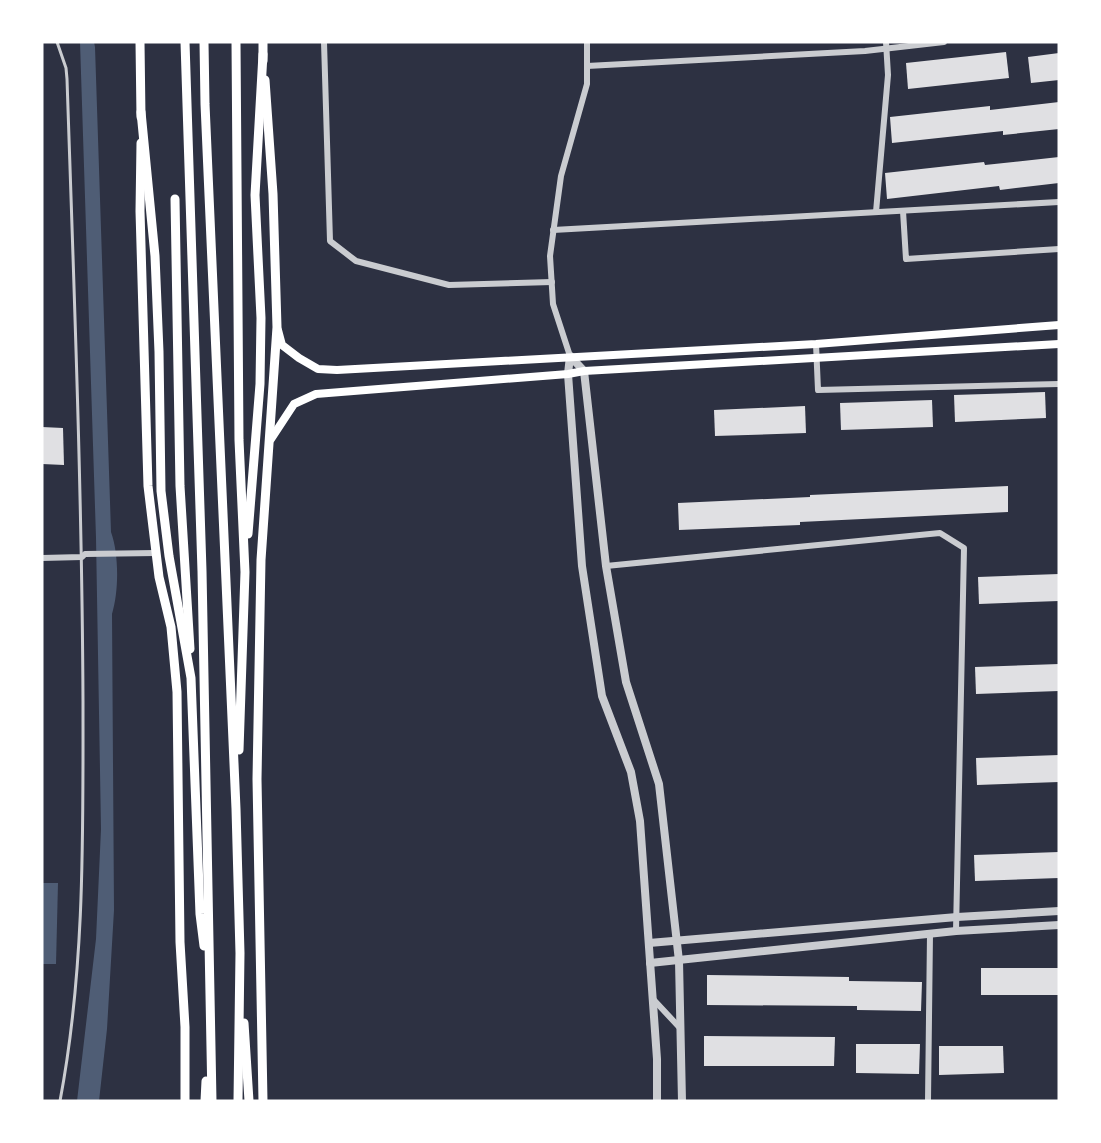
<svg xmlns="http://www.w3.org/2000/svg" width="1101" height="1143" viewBox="0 0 1101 1143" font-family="Helvetica,sans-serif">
<rect width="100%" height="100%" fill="#2d3142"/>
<g fill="#4f5d75">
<path d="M 80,42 L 94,42 L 95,47 L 111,532 C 119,554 119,591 112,614 L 114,910 L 107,1029 L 99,1101 L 77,1101 L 96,939 L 101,829 L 96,538 Z"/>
<polygon points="42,883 58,883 56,964 42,964"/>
</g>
<g fill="#e0e0e3">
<polygon points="1006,52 1009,78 908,89 906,63"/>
<polygon points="1059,53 1059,80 1031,83 1028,57"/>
<polygon points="1059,102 1059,129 1003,135 1003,131 892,143 890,117 990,106 990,110"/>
<polygon points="1059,157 1059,183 1000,190 999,186 887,199 885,173 984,162 985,165"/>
<polygon points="1045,392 1046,418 955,422 954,395"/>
<polygon points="932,400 933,427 841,430 840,403"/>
<polygon points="805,406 806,433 715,436 714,410"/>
<polygon points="42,427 63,428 64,465 42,464"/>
<polygon points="1008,486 1008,512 800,522 800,525 679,530 678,503 810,497 810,495"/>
<polygon points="1059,574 1059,601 979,604 978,577"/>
<polygon points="1059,664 1059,691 976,694 975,667"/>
<polygon points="1059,755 1059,782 977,785 976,758"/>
<polygon points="1059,852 1059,878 975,881 974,855"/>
<rect x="981" y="968" width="78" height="27"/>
<polygon points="707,975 849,977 849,981 922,982 921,1011 857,1010 857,1006 707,1005"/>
<polygon points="704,1036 835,1037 834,1066 704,1066"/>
<polygon points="856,1044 920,1044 919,1074 856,1073"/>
<polygon points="939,1046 1003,1046 1004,1073 939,1075"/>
</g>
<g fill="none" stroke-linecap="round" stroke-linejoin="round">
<path stroke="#caccd0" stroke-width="3" d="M 57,42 L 66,68 L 67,79 C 74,287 82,494 83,701 C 83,835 85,969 60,1101"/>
<g stroke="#caccd0" stroke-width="6">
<polyline points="324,42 330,241 356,261 449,285 552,282"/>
<polyline points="587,66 865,51 944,42"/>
<polyline points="903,211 906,259 1059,249"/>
<polyline points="876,212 888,75 886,42"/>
<polyline points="553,230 1059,202"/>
<polyline points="816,344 818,390 1059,384"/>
<polyline points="570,356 553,304 550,256 561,176 587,84 587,42"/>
<polyline points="42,558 82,557 85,554 156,553"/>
<polyline points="606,566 940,533 964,548 956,931"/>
<polyline points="653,999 680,1028"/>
<polyline points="928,1101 930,934"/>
</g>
<g stroke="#caccd0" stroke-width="8">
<polyline points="570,356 584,371 606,566 626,682 659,784 679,961 682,1101"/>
<polyline points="570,356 568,374 582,566 602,696 631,772 640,821 657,1059 657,1101"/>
<polyline points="649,943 957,917 1059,911"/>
<polyline points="650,963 956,931 1059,925"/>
</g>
<g stroke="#fff" stroke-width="8">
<polyline points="278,330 282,345 299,358 318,369 337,370 816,344 1059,325"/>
<polyline points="271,439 294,404 316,394 568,374 584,371 1059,344"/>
</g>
<g stroke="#fff" stroke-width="9">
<polyline points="140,42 141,117"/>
<polyline points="263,42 263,61"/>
<polyline points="141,143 140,211 148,486 159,577 171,627 177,692 180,942 185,1027 185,1101"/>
<polyline points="263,1101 257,779 261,560 277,327 273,194 265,80"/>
</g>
<g stroke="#fff" stroke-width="9">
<polyline points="185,42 202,571 212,1101"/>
<polyline points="204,42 205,104 236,809 240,953 238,1101"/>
<polyline points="236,42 239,440 245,572 239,750"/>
<polyline points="141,112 155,256 159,352 161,491 169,556 191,678 200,914 204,946"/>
<polyline points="175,199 180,486 190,649"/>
<polyline points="248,534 260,384 261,318 255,195 263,54"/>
<polyline points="244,1023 249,1101"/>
<polyline points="205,1101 206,1081"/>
</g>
</g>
<rect width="1101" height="1143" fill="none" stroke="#ffffff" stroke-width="87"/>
</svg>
